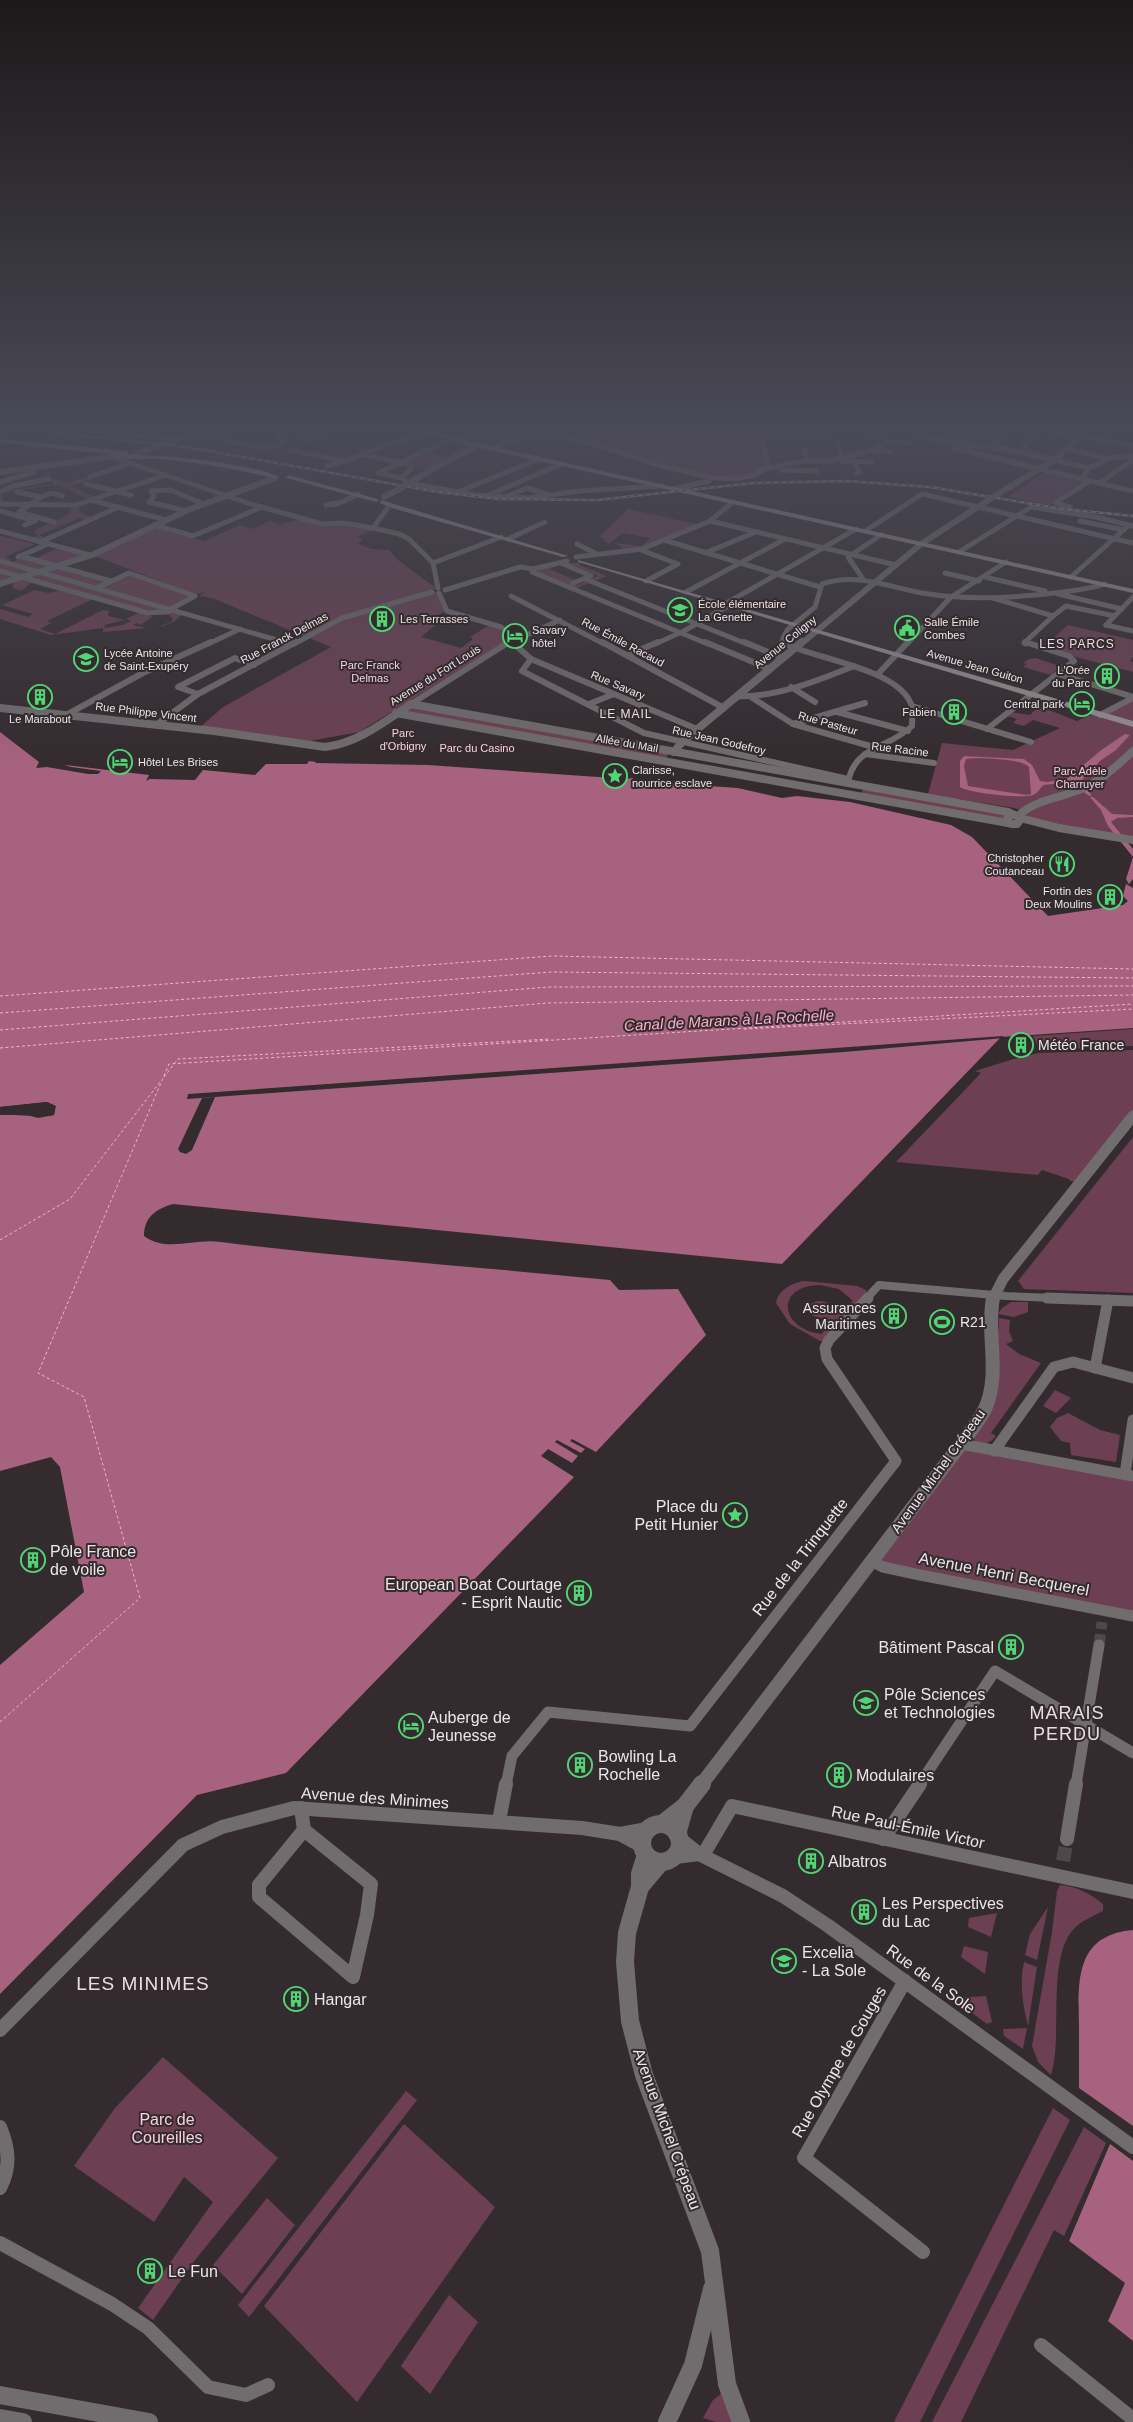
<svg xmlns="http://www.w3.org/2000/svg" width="1133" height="2422" viewBox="0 0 1133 2422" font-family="Helvetica,sans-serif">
<rect width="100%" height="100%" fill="#342b2e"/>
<g fill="#6c4052" fill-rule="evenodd">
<polygon points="319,426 350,426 304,444 296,438 317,430"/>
<polygon points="498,426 534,433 506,440 480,434"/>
<path d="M 623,426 L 827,426 L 832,440 L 820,440 L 821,446 L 814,446 L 812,440 L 791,438 L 790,436 L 758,436 L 765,466 C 728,495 663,462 630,451 L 626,453 L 580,441 L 596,433 L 613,438 L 624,434 Z"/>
<polygon points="980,426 1006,426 996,443 949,435 968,432"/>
<polygon points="424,451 449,457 427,470 414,467 404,461"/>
<polygon points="1044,472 1085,482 1050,505 1008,497"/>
<path d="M 88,476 L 93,478 L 83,482 L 87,483 L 77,483 L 71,486 L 97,498 C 80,503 73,486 57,485 C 40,485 23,491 7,492 L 2,494 L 4,503 L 0,504 L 0,491 L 16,486 L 18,489 L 53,484 L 51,481 L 55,479 L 68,483 Z"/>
<polygon points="79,504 80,512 91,517 89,520 80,518 39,535 47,539 40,542 29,539 38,535 33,533 37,531 35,530 68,515 71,513 71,507"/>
<polygon points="628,509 701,525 642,549 628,551 614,543 642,546 650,538 623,533 609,544 603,540 604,538 599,537"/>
<polygon points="302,519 322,524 344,523 377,529 358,536 363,539 358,544 372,549 389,550 398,560 436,588 431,591 439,593 447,611 439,614 438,623 421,637 461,648 473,639 470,637 491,624 506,633 508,640 359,732 310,741 199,728 223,707 331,647 212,598 199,596 205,592 194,594 95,556 157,527 168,531 167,532 204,541 240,525 253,529 269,521 280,524"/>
<path d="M 0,536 L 35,544 L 5,557 L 12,560 L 9,561 L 12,563 L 22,558 L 20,556 L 24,554 L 37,558 L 60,547 L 90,555 L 60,566 L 111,581 L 125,574 L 195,596 L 171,608 L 184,613 C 176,621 169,625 157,627 L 171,622 L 173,619 L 169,615 L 149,615 L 152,617 L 141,625 L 137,623 L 133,625 L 147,628 L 103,632 L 103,628 L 51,635 L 0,619 L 0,609 L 28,617 L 33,614 L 2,605 L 35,590 L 48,593 L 59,591 L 31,583 L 21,591 L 13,588 L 13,584 L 23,578 L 15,577 L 0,582 ZM 95,598 L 140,612 L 126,619 L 131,621 L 122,625 L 104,628 L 105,625 L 125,620 L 108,616 L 109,611 L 103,610 L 55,634 L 40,629 L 51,623 L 47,621 Z"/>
<path d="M 568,563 L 580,563 L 579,565 L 607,576 L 574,589 L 532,572 ZM 560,565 L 574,566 L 598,576 L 577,585 L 570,582 L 575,580 L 550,569 Z"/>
<polygon points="1068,625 1133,640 1133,657 1130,661 1133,662 1133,672 1042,648"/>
<polygon points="1036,658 1056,665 1063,664 1051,675 1023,667 1027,664 1023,663 1029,659"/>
<polygon points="1133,699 1133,839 1030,821 1022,811 1014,808 928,794 942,743 1013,750 1060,728 1033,720 1024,726 1013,723 1017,719 1004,715 1009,712 1030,715 1038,707 1041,707 1077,721 1088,716 1103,714"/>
<polygon points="411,706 670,752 664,761 402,713"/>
<polygon points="864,788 1005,813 1001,822 860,795"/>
<polygon points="1133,1029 1133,1046 1040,1050 1033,1036"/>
<polygon points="1133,1050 1133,1116 1079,1182 1070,1181 1069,1179 1042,1170 1038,1175 896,1162 981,1073 975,1071 1017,1058 1039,1053"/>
<polygon points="1133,1137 1133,1293 1024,1289 1018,1281"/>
<path d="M 805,1281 L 857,1286 L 866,1290 L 867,1293 L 824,1341 L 820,1341 L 790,1324 L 776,1303 C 778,1290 793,1282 805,1281 ZM 820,1285 L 839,1289 L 853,1301 L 840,1310 L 834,1310 C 829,1301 819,1298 811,1304 L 809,1311 L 813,1316 L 827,1319 L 828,1323 L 822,1334 C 781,1330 773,1286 820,1285 Z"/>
<polygon points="1011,1302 1028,1302 1028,1312 1014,1317 998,1314 1002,1308"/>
<path d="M 999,1318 L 1010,1320 L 1009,1331 L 1013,1341 L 1006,1344 L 1019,1354 L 1041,1363 L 991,1433 L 996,1436 C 990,1444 984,1445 975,1441 L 974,1438 L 999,1327 Z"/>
<polygon points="1055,1390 1071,1398 1056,1413 1043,1406"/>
<polygon points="1068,1413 1100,1430 1120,1435 1116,1462 1071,1455 1070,1443 1061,1441 1050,1427 1057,1418"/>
<polygon points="961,1444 1133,1476 1133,1616 883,1567 876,1554"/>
<path d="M 1060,1885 C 1076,1886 1091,1894 1103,1904 L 1103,1911 C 1095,1915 1086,1919 1079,1924 C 1044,1950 1064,2035 1051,2075 L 1038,2062 L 1032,2046 L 1052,1932 L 1057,1891 Z"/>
<polygon points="1048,1907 1037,1960 1025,1955 1030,1934"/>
<polygon points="997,1913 991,1937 968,1927 969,1918"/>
<polygon points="964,1946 988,1952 985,1974 961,1957"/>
<path d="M 1024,1962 L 1037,1967 L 1028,2026 C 1023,2005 1019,1984 1024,1962 Z"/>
<polygon points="986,1996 992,2022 987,2024 952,1998"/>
<polygon points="1027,2028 1023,2049 1004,2036 1003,2029"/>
<polygon points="163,2057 278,2158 195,2260 153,2320 138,2308 213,2202 184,2177 154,2222 74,2166 115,2108"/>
<polygon points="406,2091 417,2100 249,2317 238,2305"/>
<polygon points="1053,2108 1070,2120 920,2422 894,2422"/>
<polygon points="404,2124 495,2207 357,2402 264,2306"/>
<polygon points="1084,2127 1106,2143 1064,2236 1054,2230 961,2422 932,2422"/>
<polygon points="267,2198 295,2225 242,2294 213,2265"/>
<polygon points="449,2295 478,2322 430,2394 401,2366"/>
<polygon points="722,2393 734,2422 716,2422 703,2418 713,2400"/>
</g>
<g fill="#a7627f" fill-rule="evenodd">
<path d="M 0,722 L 49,763 L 149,775 L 146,781 L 150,779 L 195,780 L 203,770 L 255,775 L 266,764 L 307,764 L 309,761 L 316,762 L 315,763 L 428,765 L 627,779 L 632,778 L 636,781 L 738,788 L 782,798 L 797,796 L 850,802 L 951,825 L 972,837 L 1048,916 L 1123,905 L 1128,901 L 1123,896 L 1126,884 L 1133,888 L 1133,1028 L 1001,1037 L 782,1264 L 173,1204 C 156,1209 144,1217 144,1236 C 167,1253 194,1238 221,1242 C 350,1258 480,1267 610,1280 L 619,1290 L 678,1289 L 706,1335 L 596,1452 L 572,1439 L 570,1441 L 585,1449 L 581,1453 L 557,1440 L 555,1442 L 578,1456 L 572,1463 L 548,1449 L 541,1456 L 574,1477 L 286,1773 L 197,1795 L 0,1994 L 0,1665 L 84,1592 L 60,1467 L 51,1457 L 0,1471 L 0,1115 C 19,1114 36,1118 54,1115 L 55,1106 L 47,1102 L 0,1107 ZM 215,1097 L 192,1150 L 186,1154 L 180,1152 L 178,1149 L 202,1098 Z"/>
<path d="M 1125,734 L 1130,735 L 1116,750 L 1100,761 L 1082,780 L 1082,785 L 1092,795 L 1089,796 L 1071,782 L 1044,785 C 1039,788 1039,793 1033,795 C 1023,799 968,793 960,787 L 960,761 L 964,756 L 1024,759 L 1032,765 L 1040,781 L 1047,782 L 1067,779 L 1100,751 ZM 966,759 C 977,757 1023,759 1029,767 L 1031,794 L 1027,795 L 968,786 L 964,766 Z"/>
<polygon points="1090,797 1093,797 1112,814 1133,815 1133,817 1117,818 1111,822 1133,849 1133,879 1129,884 1126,879 1133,857 1108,826 1101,810"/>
<path d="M 1133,1930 L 1133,2126 L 1079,2088 C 1079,2067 1079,2046 1079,2026 C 1078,1981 1075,1935 1133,1930 Z"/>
<polygon points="1110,2144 1133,2161 1133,2341 1108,2321 1125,2283 1069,2241"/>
</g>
<g fill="#342b2e">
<polygon points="0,719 49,760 71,767 101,771 98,774 88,774 47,767 36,768 39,762 0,732"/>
<polygon points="1003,1036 1004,1038 844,1052 187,1099 188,1094"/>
<polygon points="47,1102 56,1106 54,1115 38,1118 23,1114 0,1115 0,1113 23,1112 38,1115 52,1113 53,1107 47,1105 0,1110 0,1107"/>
</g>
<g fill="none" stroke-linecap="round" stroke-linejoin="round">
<g stroke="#feaece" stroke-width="1" stroke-dasharray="3 2.5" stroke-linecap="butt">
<polyline points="0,996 552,956 1133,969"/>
<polyline points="0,1013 551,972 1133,978"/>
<polyline points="744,1029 1133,1009"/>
<polyline points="0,1030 549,987 1133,986"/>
<polyline points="0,1048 548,1003 1133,995"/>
<polyline points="164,1077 178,1059 551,1039"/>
<polyline points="0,1240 70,1199 160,1082"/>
<polyline points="0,1722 140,1598 84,1397 38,1373 169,1064 1133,1004"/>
</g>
<polyline stroke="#50474a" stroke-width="11" stroke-dasharray="11 5" stroke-linecap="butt" points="1099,1645 1102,1622"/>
<polyline stroke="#50474a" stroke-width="14" stroke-dasharray="14 7" stroke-linecap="butt" points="1063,1861 1067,1839"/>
<g stroke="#716c6d" stroke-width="5">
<polyline points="58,426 175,440"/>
<polyline points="133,426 142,426"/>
<polyline points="863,428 881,429"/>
<polyline points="1039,430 1133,445"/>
<polyline points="107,431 122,426"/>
<polyline points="760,431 800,430"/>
<polyline points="542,432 602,447 662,466 713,478 736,479 755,475 768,466 759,426"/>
<path d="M 209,435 C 234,443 258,451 284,443 L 278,437 L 279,434 L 298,426"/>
<polyline points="151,437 164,429 156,426"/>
<polyline points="189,437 201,437 242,426"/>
<polyline points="939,440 976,426"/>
<polyline points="885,442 909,443"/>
<polyline points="838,444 843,458"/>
<polyline points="806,448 804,449 807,461"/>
<polyline points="993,448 1006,426"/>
<polyline points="1066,449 1106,458"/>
<polyline points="290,450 345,461 385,445 428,433"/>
<polyline points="874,451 891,452"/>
<polyline points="1019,452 1042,426"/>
<polyline points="363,454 410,465 411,469 402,478"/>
<polyline points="118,459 254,505 322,524 344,523 373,528"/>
<polyline points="1055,460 1089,468 1084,475 1085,480"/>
<polyline points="843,461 872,462"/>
<polyline points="855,461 859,472 857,473"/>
<polyline points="327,466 344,461"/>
<polyline points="1089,468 1110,458 1133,456"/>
<polyline points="766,469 803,461 830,461 874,450 884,444 884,441 876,435 844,426"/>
<polyline points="1040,469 1133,491"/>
<polyline points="782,470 817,471"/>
<polyline points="90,477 130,463"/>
<polyline points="402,478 409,483 476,495 529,498 579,491 662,486"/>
<polyline points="402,478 378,473 451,439"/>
<polyline points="0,482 34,472"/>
<polyline points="1099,483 1133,460"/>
<polyline points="86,484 131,495"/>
<polyline points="673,489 709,481"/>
<polyline points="2,491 13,486 49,479"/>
<polyline points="17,492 41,497 19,512 54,522"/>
<polyline points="458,492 539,459"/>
<polyline points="489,495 561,464"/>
<polyline points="508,496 527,488 547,494"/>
<polyline points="41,497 51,493 62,496"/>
<polyline points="91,500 166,520"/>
<polyline points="342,502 326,505 338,504 358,494"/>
<polyline points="0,504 76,505 166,475"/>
<polyline points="389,506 373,528 399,534 409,539 433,563 438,588"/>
<polyline points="1070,507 1055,503 1090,481"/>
<polyline points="0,511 35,521 25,525"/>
<polyline points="186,511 149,502 154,496 151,491 171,490 203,504"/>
<polyline points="710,521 896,565"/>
<polyline points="1080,521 1124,530"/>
<polyline points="154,525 193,536 262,507"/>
<polyline points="0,531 90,555"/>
<polyline points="865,531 922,494 1133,543"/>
<polyline points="508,539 545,522"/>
<polyline points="664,540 820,587"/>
<polyline points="40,542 119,507"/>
<polyline points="577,544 597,554"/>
<polyline points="641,550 678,564 646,581"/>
<polyline points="959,552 1031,507 1096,517 1133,526"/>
<polyline points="705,553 756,532"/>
<polyline points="20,556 111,581"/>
<polyline points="18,557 48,544"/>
<polyline points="576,557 642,549 710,521 733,502"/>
<polyline points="0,561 291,644"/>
<polyline points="433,563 501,537"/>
<polyline points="561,563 591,576 573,583"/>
<polyline points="533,569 532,572 708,644"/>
<polyline points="0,571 148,613 171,611"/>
<polyline points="945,573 979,581"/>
<polyline points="985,577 1045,591"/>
<polyline points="1071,577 1129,525"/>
<polyline points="585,579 747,644"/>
<polyline points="863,579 848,557 881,535"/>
<polyline points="97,588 129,573 195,596 171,609"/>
<polyline points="445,590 520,567 533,569 567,561"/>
<polyline points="686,592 785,539"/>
<polyline points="439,593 447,611 501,627 508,632 514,644"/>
<polyline points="1058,594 1122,609"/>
<polyline points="511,596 604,644"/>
<polyline points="993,598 1053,616 1066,606 1115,616"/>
<polyline points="725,604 856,529"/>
<polyline points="1106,625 1133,597"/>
<polyline points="1106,625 1133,631"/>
<polyline points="208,644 240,629"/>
<polyline points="294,644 342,618 432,592"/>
<polyline points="507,644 560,620"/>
<polyline points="655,644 682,632 730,605"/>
<path d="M 784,644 L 783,638 L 788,629 L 815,607 L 822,584 C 857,572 888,587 922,593 C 969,601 1017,598 1063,592 C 1076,590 1091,589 1104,584"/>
<polyline points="907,644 951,597 1006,562"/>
<polyline points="1026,644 1024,643 1053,616"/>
</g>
<g stroke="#716c6d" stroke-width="6">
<polyline points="287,642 293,644"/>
<polyline points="512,642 531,659 697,729"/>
<polyline points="602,642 724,708"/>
<polyline points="705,642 770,669"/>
<polyline points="744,642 783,658"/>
<path d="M 782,642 C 811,659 902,668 912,707 C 913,712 912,720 912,726 C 889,749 854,745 848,783"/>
<polyline points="628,655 658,642"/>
<polyline points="531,659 522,671 644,733 848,779"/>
<polyline points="878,674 908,642"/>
<polyline points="1058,674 1133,697"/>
<polyline points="791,687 815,702"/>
<polyline points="198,694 178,687 235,658 254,665"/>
<path d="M 737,696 C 776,698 819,680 854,666"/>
<polyline points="751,697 793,724 877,748"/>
<polyline points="411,704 509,642"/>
<polyline points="589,704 614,694"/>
<polyline points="912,706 1031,742"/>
<polyline points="837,712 908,731"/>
<polyline points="66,715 143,673 211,642"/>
<polyline points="1100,715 1133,698"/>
<polyline points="793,724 865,703"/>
<polyline points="156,725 198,694 296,642"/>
<polyline points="987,729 1074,661 1069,656 1025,642"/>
<polyline points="865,754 934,763"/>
</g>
<polyline stroke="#716c6d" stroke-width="8" points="866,1299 879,1285 1006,1296 1079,1299"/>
<g stroke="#716c6d" stroke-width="11">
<polyline points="1047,1298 1133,1301"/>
<polyline points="1095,1368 1108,1300"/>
<polyline points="961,1444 1133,1476"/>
<polyline points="994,1451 1054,1367 1073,1362 1133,1378"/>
<polyline points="1125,1474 1133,1420"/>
<polyline points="871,1561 883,1567 920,1575 1133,1616"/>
<polyline points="506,1785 512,1756 548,1712 690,1726 896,1461 827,1359 825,1348 829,1340 868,1298"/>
<polyline points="919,1785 995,1671 1133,1753"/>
<polyline points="1076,1785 1099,1645"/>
</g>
<g stroke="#716c6d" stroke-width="14">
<polyline points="301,1808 304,1830"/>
<polyline points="499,1821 506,1784"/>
<polygon points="304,1830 371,1884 367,1915 353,1977 259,1897 259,1885"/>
<polyline points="620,1834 647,1829"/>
<polyline points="679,1838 699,1854 783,1896 827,1925 1133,2147"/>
<polyline points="883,1839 920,1784"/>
<polyline points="1067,1839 1076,1784"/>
<polyline points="703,1855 732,1806 1133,1892"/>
<polyline points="675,1857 699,1854"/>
<polyline points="905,1981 804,2158 923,2252"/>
<polyline points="0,2030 183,1845 222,1827 294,1808 582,1828 620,1834 642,1846"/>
<path d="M 0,2127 C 9,2149 11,2167 0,2188"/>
<polyline points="0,2243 112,2304 148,2328 208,2387 246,2395 268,2385"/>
<polyline points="1041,2345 1133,2419"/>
</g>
<g stroke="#716c6d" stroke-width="6">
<polyline points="516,426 540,432"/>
<polyline points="898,426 940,441 1006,449 1055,460"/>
<polyline points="458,441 494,426"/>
<polyline points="495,446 562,426"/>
<polyline points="955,448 1040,469"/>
<polyline points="136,454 218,426"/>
<polyline points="445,462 478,445"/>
<polyline points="0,472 116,456"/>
<polyline points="407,484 450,459"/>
<polyline points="996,495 1055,460 1088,426"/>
<polyline points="384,497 401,488"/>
<polyline points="0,584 92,555 188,510 275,478"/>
<polyline points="801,644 921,544 990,499"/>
</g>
<g stroke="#716c6d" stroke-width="8">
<path d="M 0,708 L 214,731 L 325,747 C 358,743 384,722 411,704 L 1008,812 L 1019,817 L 1020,820 L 1017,824 L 1011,824 L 1007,821 L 1007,818 L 1012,815"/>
<polyline points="396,713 1008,823"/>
<polyline points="674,752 682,742 802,642"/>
<path d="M 1018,816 C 1037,798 1064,798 1086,787 C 1104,778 1119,764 1133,751"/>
<polyline points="1020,818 1059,828 1133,840"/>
</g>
<polyline stroke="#716c6d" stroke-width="11" points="993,1299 1003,1279 1133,1116"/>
<path stroke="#716c6d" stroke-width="14" d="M 701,1785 L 961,1444 C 969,1433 979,1421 985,1409 C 1001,1374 986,1334 993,1298"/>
<g stroke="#716c6d" stroke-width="18">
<circle cx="661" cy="1843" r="19"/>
<polyline points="662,1824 685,1806 702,1784"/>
<polyline points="677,1834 685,1806"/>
<polyline points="646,1855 640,1874 640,1887 627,1933 625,1962 630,2021 644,2075 710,2251 727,2384 741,2422"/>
<polyline points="640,1887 661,1862"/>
<polyline points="0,2395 149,2422"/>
<polyline points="0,2418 23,2422"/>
<polyline points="667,2422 693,2365 712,2289"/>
</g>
<g fill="#968e91" fill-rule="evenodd">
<polygon points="401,426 412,426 468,441 1133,589 1133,593 467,445"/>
<path d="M 0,439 L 118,450 L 128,452 L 128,455 C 170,455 213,460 254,469 C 262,471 272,473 279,477 L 276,479 C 238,469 200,463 161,459 C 144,458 127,461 111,456 L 111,454 L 0,443 Z"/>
<polygon points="288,475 378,499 379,500 376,502 286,478"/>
<polygon points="380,501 384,501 568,556 563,557 392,508 380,503"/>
<polygon points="578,560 1133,721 1133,727 578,562"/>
</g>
<defs>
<polyline id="rail" points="0,427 187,447 438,492 499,499 597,500 753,483 847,481 930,487 1063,509 1133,516"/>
</defs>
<use href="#rail" stroke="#a7a0a2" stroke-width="2.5"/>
<use href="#rail" stroke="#342b2e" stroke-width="1" stroke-dasharray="4" stroke-linecap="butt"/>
<g stroke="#716c6d" stroke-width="6">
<polyline points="401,488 407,484"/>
<polyline points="990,499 996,495"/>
</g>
</g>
<linearGradient id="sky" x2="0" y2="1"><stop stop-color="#1d1819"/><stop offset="0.56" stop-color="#4a4a57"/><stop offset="1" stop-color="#4a4a57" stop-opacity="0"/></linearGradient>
<rect width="1133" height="765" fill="url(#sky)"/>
<defs>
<symbol id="school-ring" viewBox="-11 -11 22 22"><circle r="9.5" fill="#342b2e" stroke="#50d675" stroke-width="1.5"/><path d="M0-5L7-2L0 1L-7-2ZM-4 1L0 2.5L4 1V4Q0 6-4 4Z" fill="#50d675"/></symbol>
<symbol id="building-ring" viewBox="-11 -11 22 22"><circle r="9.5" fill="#342b2e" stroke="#50d675" stroke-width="1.5"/><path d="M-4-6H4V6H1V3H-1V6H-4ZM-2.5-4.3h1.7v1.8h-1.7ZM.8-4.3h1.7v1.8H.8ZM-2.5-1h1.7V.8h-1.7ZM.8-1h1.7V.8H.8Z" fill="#50d675"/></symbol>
<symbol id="civic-ring" viewBox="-11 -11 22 22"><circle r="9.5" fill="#342b2e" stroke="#50d675" stroke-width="1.5"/><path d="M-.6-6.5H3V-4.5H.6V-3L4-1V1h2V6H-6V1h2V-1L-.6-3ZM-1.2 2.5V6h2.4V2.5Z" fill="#50d675"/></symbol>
<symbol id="hotel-ring" viewBox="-11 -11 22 22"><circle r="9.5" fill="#342b2e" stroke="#50d675" stroke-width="1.5"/><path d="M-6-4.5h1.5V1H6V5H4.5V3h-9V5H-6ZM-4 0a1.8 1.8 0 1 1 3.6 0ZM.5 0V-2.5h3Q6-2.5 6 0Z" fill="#50d675"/></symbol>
<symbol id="sight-ring" viewBox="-11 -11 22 22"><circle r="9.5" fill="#342b2e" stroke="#50d675" stroke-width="1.5"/><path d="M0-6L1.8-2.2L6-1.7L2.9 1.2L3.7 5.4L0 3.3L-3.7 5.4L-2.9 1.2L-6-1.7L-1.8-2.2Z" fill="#50d675"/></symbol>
<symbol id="restaurant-ring" viewBox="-11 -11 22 22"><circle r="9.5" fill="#342b2e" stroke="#50d675" stroke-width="1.5"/><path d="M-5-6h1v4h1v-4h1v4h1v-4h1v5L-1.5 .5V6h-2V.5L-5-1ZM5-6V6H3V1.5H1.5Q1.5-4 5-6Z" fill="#50d675"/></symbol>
<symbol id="stadium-ring" viewBox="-11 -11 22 22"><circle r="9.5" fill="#342b2e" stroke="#50d675" stroke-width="1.5"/><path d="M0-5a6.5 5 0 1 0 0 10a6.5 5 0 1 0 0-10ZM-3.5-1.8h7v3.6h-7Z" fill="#50d675"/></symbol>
<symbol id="university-ring" viewBox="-11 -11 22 22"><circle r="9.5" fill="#342b2e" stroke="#50d675" stroke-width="1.5"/><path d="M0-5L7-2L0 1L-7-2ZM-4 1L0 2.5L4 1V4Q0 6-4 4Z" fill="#50d675"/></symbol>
</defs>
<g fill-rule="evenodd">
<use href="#school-ring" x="666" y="596" width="28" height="28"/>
<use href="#building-ring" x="368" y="605" width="28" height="28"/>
<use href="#civic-ring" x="893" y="614" width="28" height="28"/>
<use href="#hotel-ring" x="501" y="622" width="28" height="28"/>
<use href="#school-ring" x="72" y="645" width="28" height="28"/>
<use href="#building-ring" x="1093" y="662" width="28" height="28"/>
<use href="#building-ring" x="26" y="683" width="28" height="28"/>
<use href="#hotel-ring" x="1068" y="690" width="28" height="28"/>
<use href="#building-ring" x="940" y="698" width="28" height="28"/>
<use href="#hotel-ring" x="106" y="748" width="28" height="28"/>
<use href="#sight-ring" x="601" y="762" width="28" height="28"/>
<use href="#restaurant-ring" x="1048" y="850" width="28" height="28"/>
<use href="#building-ring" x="1096" y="883" width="28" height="28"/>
<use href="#building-ring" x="1007" y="1031" width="28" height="28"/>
<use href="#building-ring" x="880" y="1302" width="28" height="28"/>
<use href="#stadium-ring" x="928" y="1308" width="28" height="28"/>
<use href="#sight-ring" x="721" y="1501" width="28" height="28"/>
<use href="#building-ring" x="19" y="1546" width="28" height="28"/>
<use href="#building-ring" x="565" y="1579" width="28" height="28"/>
<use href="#building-ring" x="997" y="1633" width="28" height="28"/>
<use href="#university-ring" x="852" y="1689" width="28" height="28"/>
<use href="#hotel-ring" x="397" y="1712" width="28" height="28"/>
<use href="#building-ring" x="566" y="1751" width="28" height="28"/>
<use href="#building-ring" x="825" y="1761" width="28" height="28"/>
<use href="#building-ring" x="797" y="1847" width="28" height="28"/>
<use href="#building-ring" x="850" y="1898" width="28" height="28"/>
<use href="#university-ring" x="770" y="1947" width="28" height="28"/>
<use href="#building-ring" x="282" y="1985" width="28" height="28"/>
<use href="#building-ring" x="136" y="2257" width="28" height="28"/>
</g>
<g text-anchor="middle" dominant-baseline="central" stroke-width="4" stroke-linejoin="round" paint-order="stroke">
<g font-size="11" fill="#ece6e8" stroke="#342b2e" text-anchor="start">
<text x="698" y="604">École élémentaire<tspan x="698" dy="13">La Genette</tspan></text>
<text x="400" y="619">Les Terrasses</text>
<text x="924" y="622">Salle Émile<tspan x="924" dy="13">Combes</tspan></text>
<text x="532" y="630">Savary<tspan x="532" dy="13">hôtel</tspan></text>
<text x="104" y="653">Lycée Antoine<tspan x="104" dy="13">de Saint-Exupéry</tspan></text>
<text x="1090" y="670" text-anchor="end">L'Orée<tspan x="1090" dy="13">du Parc</tspan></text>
<text x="1064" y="704" text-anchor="end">Central park</text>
<text x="936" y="712" text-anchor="end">Fabien</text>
<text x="40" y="719" text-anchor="middle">Le Marabout</text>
<text x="138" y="762">Hôtel Les Brises</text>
<text x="632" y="770">Clarisse,<tspan x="632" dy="13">nourrice esclave</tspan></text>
<text x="1044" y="858" text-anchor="end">Christopher<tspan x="1044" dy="13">Coutanceau</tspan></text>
<text x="1092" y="891" text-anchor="end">Fortin des<tspan x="1092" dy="13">Deux Moulins</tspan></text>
</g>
<g font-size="11" fill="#ece6e8" stroke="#342b2e">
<text transform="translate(284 638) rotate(-28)">Rue Franck Delmas</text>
<text transform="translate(623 642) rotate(28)">Rue Émile Racaud</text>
<text transform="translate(785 642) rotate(-39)">Avenue Coligny</text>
<text transform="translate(975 666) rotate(16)">Avenue Jean Guiton</text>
<text transform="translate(435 675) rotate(-32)">Avenue du Fort Louis</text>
<text transform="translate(618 685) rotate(23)">Rue Savary</text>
<text transform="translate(146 712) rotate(7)">Rue Philippe Vincent</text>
<text transform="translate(828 723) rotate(16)">Rue Pasteur</text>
<text transform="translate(719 740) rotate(13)">Rue Jean Godefroy</text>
<text transform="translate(627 743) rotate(10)">Allée du Mail</text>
<text transform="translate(900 749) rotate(7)">Rue Racine</text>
</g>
<g font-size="11" fill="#fad0e0" stroke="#342b2e">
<text x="370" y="665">Parc Franck<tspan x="370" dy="13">Delmas</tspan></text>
<text x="403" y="733">Parc<tspan x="403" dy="13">d'Orbigny</tspan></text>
<text x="477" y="748">Parc du Casino</text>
<text x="1080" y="771">Parc Adèle<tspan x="1080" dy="13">Charruyer</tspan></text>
</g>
<g font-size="12" letter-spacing="1" fill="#eadee3" stroke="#342b2e">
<text x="1077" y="644">LES PARCS</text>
<text x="626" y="714">LE MAIL</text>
</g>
<g font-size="14" fill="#ece6e8" stroke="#342b2e" text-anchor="start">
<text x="1038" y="1045">Météo France</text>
<text x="876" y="1308" text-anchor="end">Assurances<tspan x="876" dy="16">Maritimes</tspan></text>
<text x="960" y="1322">R21</text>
</g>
<g font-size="14" fill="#ece6e8" stroke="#342b2e">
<text transform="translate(938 1471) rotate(-54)">Avenue Michel Crépeau</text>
</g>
<g font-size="15" font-style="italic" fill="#feaece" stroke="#342b2e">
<text transform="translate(729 1020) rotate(-3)">Canal de Marans à La Rochelle</text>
</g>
<g font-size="16" fill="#ece6e8" stroke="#342b2e" text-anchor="start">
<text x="718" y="1506" text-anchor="end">Place du<tspan x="718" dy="18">Petit Hunier</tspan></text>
<text x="50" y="1551">Pôle France<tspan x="50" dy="18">de voile</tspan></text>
<text x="562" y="1584" text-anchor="end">European Boat Courtage<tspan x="562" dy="18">- Esprit Nautic</tspan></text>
<text x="994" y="1647" text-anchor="end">Bâtiment Pascal</text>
<text x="884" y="1694">Pôle Sciences<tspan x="884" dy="18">et Technologies</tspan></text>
<text x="428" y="1717">Auberge de<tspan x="428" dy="18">Jeunesse</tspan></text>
<text x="598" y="1756">Bowling La<tspan x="598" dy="18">Rochelle</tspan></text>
<text x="856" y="1775">Modulaires</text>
<text x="828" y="1861">Albatros</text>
<text x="882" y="1903">Les Perspectives<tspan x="882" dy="18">du Lac</tspan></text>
<text x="802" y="1952">Excelia<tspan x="802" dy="18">- La Sole</tspan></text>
<text x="314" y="1999">Hangar</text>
<text x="168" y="2271">Le Fun</text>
</g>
<g font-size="16" fill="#ece6e8" stroke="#342b2e">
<text transform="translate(800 1557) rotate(-52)">Rue de la Trinquette</text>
<text transform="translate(1004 1574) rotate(11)">Avenue Henri Becquerel</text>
<text transform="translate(375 1798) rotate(4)">Avenue des Minimes</text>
<text transform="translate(908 1827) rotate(12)">Rue Paul-Émile Victor</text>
<text transform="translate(931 1979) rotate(36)">Rue de la Sole</text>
<text transform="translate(839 2062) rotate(-60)">Rue Olympe de Gouges</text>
<text transform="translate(667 2129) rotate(70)">Avenue Michel Crépeau</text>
</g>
<g font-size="16" fill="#fad0e0" stroke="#342b2e">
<text x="167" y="2119">Parc de<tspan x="167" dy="18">Coureilles</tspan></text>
</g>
<g font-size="18" letter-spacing="1" fill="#eadee3" stroke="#342b2e">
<text x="1067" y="1713">MARAIS<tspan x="1067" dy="21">PERDU</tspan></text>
</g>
<g font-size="19" letter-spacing="1" fill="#eadee3" stroke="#342b2e">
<text x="143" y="1983">LES MINIMES</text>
</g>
</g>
</svg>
